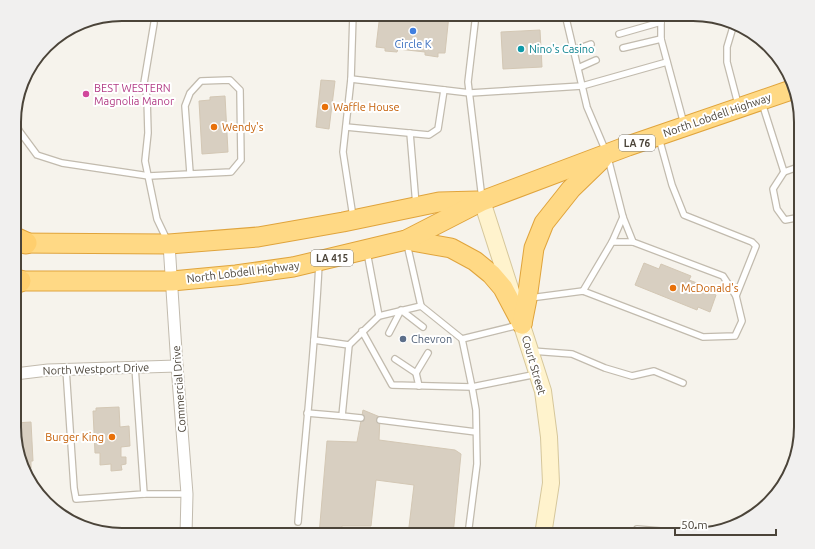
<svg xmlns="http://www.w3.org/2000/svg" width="815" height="549" viewBox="0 0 815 549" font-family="Ubuntu,sans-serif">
<rect width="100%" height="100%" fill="#f6f3ec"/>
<g fill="#d8cfc1" stroke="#d3c7b4">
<polygon points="380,14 436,14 449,15 445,53 438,53 438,57 425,55 425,52 398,49 397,52 385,51 385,48 376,47"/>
<polygon points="540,30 542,67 503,69 501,32"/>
<polygon points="321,80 335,81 329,129 316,127"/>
<polygon points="225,96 228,152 202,154 199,101 210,100 210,97"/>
<polygon points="644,263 659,269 661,264 691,276 689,280 705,286 704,290 716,295 710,312 698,307 697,310 635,285"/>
<polygon points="119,407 120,427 129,426 130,446 121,447 121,457 126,457 126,464 121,465 122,470 111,471 111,464 100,465 100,453 95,453 93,411 96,411 96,408"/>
<polygon points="363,410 380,417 379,440 455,450 461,454 453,535 408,535 414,485 376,480 371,526 342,526 341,535 319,535 327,441 357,442"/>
<polygon points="15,420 15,423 31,422 33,461 31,461 31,468 25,469 15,441"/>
</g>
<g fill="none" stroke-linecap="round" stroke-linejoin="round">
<defs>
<g id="service">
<polyline points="353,14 351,79 343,152 353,217"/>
<polyline points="476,14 468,82 482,199"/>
<polyline points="661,14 661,39 684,124"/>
<polyline points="154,23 144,83 147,97 148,133 145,161 157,219 167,240"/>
<polyline points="733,27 727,47 727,62 738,104"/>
<polyline points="619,34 661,22"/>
<polyline points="623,48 661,39"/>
<polyline points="574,50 591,44"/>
<polyline points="578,68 596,60"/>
<polyline points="351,79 470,93 582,86 667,62"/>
<polyline points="762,103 784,172 801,166"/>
<polyline points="15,123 20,132 37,155 62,163 149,176 231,172 241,160 240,90 230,80 201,81 190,93 185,106 190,173"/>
<polyline points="346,127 429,135 438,129 444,90"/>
<polyline points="410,133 416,205"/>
<polyline points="659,138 672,185 684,215 752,242 756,246 736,296"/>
<polyline points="784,172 773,189 777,209 785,220 801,217"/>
<polyline points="612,242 623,217"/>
<polyline points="407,244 421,306"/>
<polyline points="367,252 379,316"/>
<polyline points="583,291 612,242 633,242"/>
<polyline points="530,298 583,291 703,337 735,336 742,321 736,296 723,276 633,242 623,217 607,154 587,107 565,14"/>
<polyline points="389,333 401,310 423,327"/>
<polyline points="462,339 519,325"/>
<polyline points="349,345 379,316 421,306 462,339 472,387 392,385 362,331"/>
<polyline points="532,351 572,354 605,368 632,376 654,371 683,383"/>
<polyline points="395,359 416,373 428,353"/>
<polyline points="66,369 74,488 76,499 144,494 135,367"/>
<polyline points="416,373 419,386"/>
<polyline points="307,413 342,416 349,345 314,340"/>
<polyline points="342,416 361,418"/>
<polyline points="380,420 476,432"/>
<polyline points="144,494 187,494"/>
<path d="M 298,522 C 305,436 315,350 319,263"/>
<polyline points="468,535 477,464 476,410 472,387 537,374"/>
<polyline points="637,535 637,529 696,534"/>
</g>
<g id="minor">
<polyline points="169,244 177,366 187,494 186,535"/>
<polyline points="15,374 48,370 177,366"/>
</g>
<polyline id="secondary" points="482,201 543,391 549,437 551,483 543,535"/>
<g id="trunk">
<polyline points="406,240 451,248 475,261 491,274 503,288 522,324"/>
<polyline points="15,243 169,244 258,237 343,222 439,202 477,201"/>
<polyline points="15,281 172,281 236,275 293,267 406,240 482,201 628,146 794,89"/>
<polyline points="522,324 527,299 534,248 544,223 571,189 602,159"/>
</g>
<g id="motorway">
<polyline points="15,238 26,243"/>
<polyline points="15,283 20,281"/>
</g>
</defs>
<use href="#service" stroke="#c2bbae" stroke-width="8"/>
<use href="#minor" stroke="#c2bbae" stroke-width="13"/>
<use href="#secondary" stroke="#d6c79b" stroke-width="18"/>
<use href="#trunk" stroke="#e0a43c" stroke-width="21"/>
<use href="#motorway" stroke="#e0a43c" stroke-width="23"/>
<use href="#service" stroke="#fff" stroke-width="5.5"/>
<use href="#minor" stroke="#fff" stroke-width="11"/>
<use href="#secondary" stroke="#fff3cd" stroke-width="16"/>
<use href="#trunk" stroke="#ffd985" stroke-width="19"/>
<use href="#motorway" stroke="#ffcf6e" stroke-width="21"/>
</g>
<circle fill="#3f7fe0" stroke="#fff" stroke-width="1.5" cx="413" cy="31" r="4"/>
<circle fill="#0f9aa8" stroke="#fff" stroke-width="1.5" cx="521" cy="49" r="4"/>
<circle fill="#d1479c" stroke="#fff" stroke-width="1.5" cx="86" cy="94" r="4"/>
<g fill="#e8710a" stroke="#fff" stroke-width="1.5">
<circle cx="325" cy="107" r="4"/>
<circle cx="214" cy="127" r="4"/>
<circle cx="673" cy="288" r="4"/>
<circle cx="112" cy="437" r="4"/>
</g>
<circle fill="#5c6f8a" stroke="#fff" stroke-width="1.5" cx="403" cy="339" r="4"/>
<g text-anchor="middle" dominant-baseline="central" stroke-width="4" stroke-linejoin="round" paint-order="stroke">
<g fill="#fff" stroke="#817c74" stroke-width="1">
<rect x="619" y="135" width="36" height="16" rx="3"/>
<rect x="311" y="250" width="42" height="16" rx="3"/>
</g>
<g font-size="10" font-weight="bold" fill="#4b4439">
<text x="637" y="143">LA 76</text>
<text x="332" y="258">LA 415</text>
</g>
<g font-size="11" fill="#366cbe" stroke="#fff">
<text x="413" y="44">Circle K</text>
</g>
<g font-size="11" fill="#0d838f" stroke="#fff" text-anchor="start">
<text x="529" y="49">Nino's Casino</text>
</g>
<g font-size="11" fill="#b23c85" stroke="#fff" text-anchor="start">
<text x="94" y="88">BEST WESTERN<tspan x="94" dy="13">Magnolia Manor</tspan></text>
</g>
<g font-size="11" fill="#c56008" stroke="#fff" text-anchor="start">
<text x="333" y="107">Waffle House</text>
<text x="222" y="127">Wendy's</text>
<text x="681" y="288">McDonald's</text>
<text x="104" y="437" text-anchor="end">Burger King</text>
</g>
<g font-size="11" fill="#4b4439" stroke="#fff">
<text transform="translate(717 115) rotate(-19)">North Lobdell Highway</text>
<text transform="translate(243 272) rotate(-7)">North Lobdell Highway</text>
<text transform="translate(534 365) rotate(74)">Court Street</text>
<text transform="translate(96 369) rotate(-2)">North Westport Drive</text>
<text transform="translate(179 389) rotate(-94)">Commercial Drive</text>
</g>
<g font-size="11" fill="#4e5e75" stroke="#fff" text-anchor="start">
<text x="411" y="339">Chevron</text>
</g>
</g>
<path d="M0 0H815V549H0ZM122 21H693A101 101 0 0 1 794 122V427A101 101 0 0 1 693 528H122A101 101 0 0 1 21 427V122A101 101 0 0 1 122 21Z" fill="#f1f0ef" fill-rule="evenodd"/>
<path fill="none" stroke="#4b4439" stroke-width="2" d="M122 21H693A101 101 0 0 1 794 122V427A101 101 0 0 1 693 528H122A101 101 0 0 1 21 427V122A101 101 0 0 1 122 21Z"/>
<path d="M675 529v6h101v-6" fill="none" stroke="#4b4439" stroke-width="2"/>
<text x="681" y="529" font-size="12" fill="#4b4439" stroke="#ffffff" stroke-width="3" paint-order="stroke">50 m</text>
</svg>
